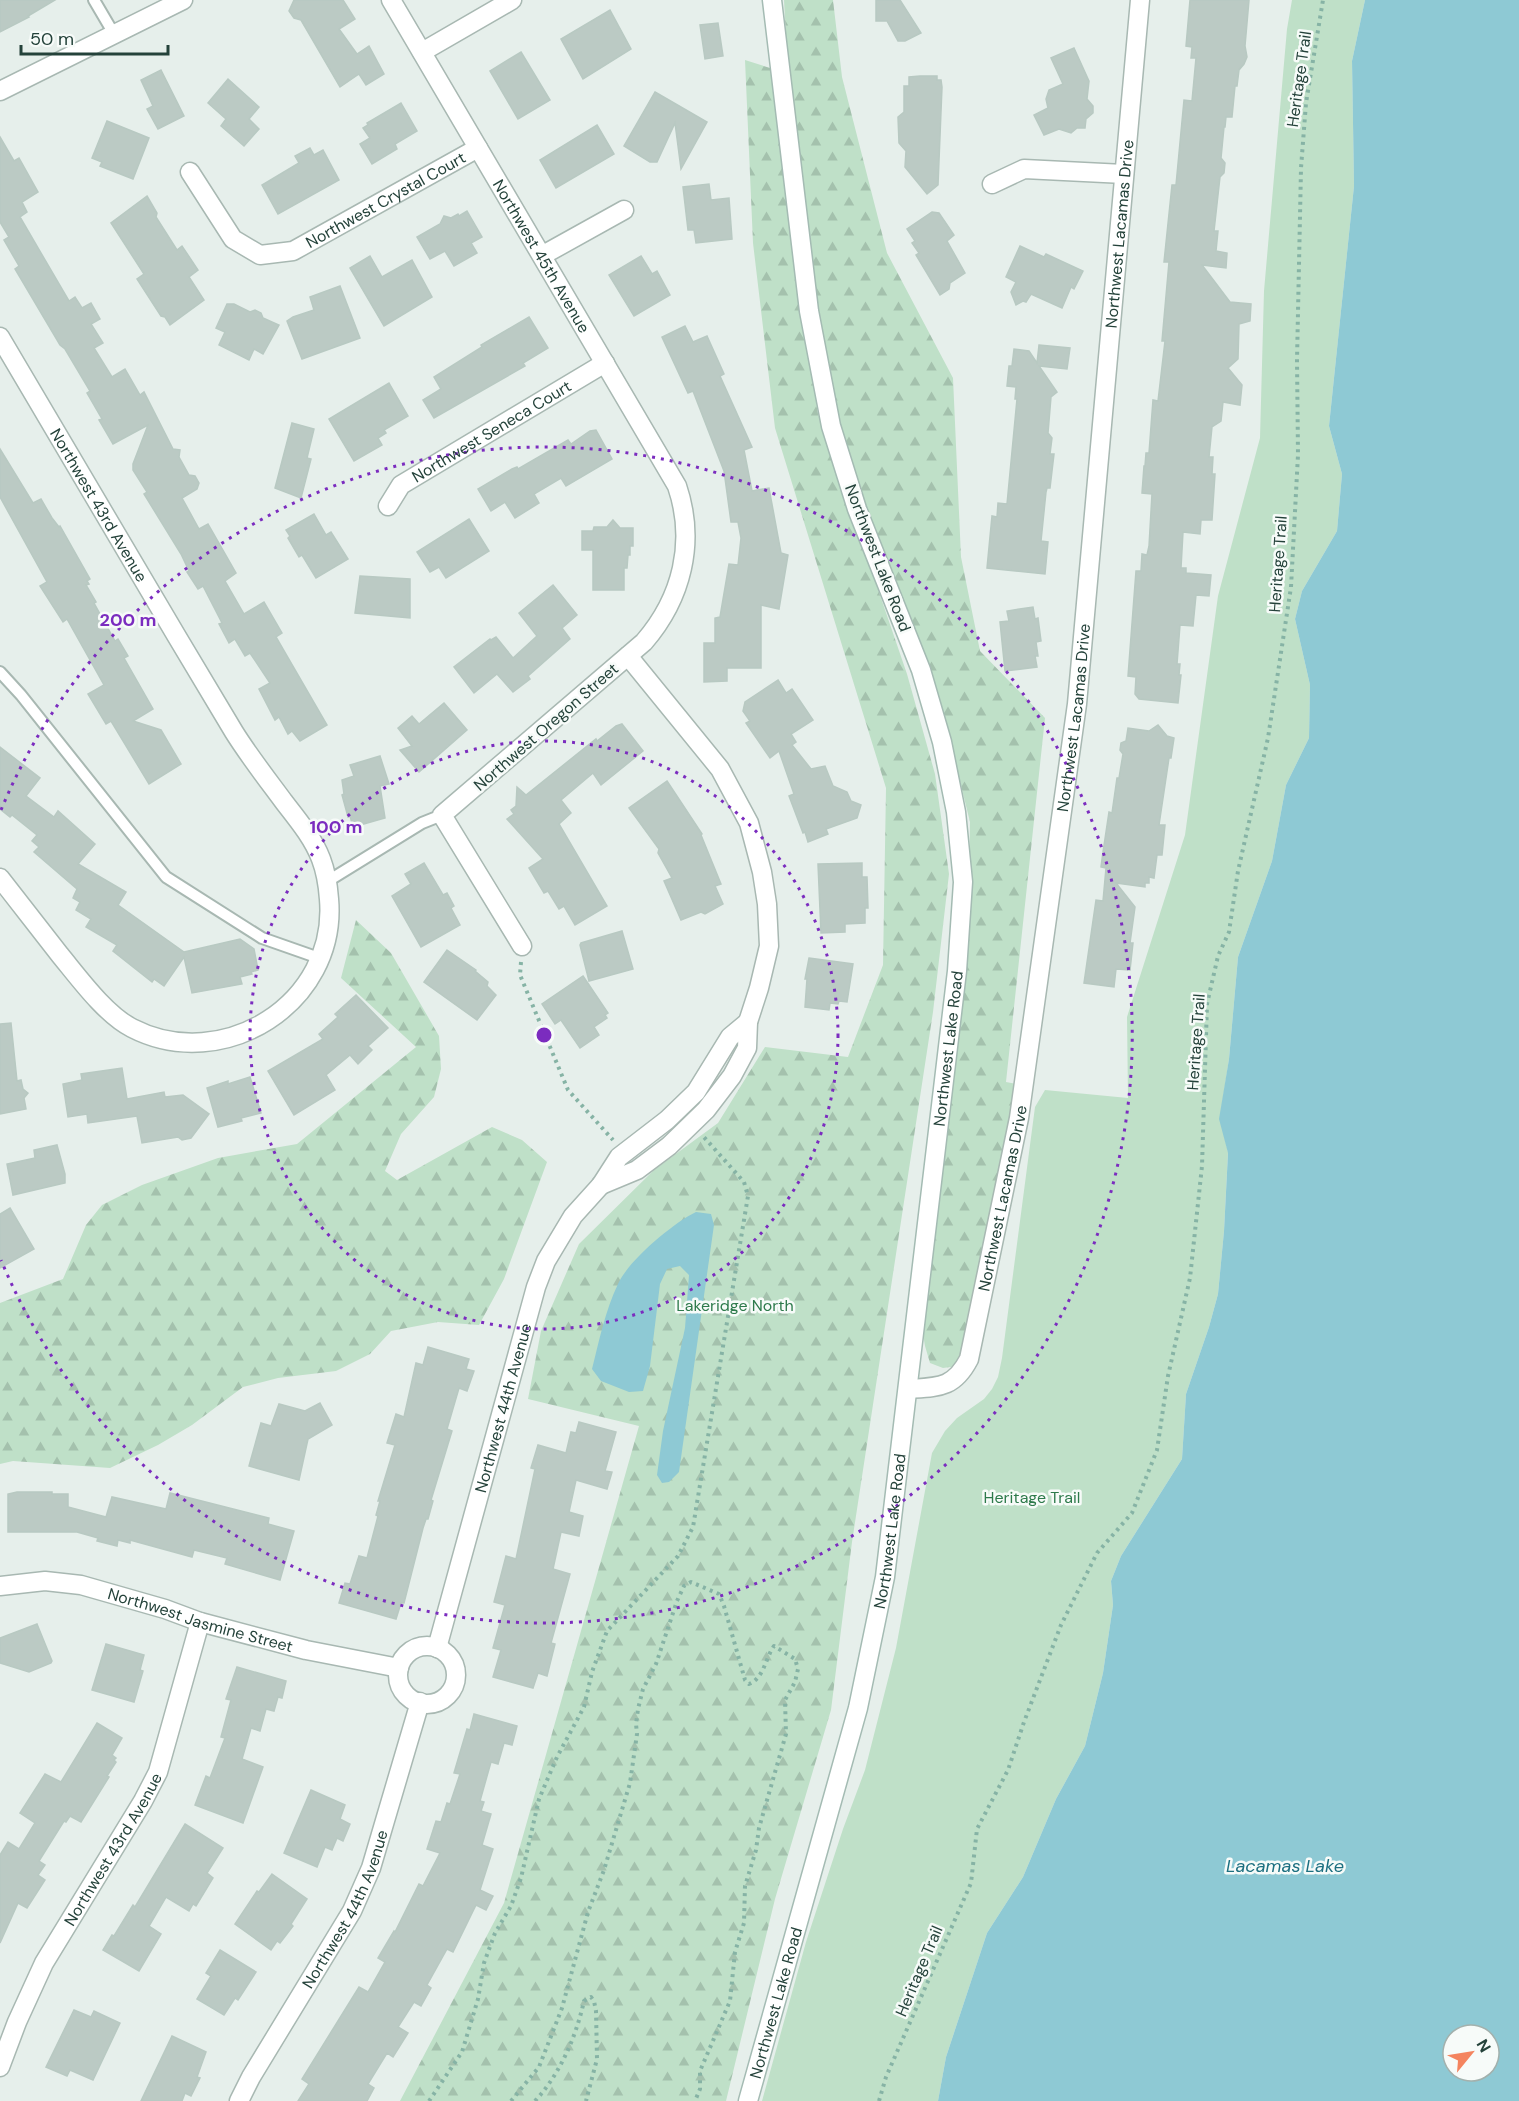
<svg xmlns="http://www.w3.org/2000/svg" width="1519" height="2101" viewBox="0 0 1519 2101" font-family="'DM Sans',sans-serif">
<defs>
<pattern id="forest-firs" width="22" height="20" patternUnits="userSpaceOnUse" patternTransform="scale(1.5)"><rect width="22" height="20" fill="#bfe0c8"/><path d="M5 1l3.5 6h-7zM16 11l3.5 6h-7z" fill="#a4c1ad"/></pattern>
</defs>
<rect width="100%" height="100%" fill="#e6efeb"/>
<g fill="url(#forest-firs)">
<polygon points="784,0 833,0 842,77 887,253 953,378 961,557 980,651 1045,718 1006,1082 1022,1085 977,1307 958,1366 943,1368 930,1363 925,1346 921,1323 954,1081 968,939 970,822 943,712 880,559 845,458 818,340 788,75"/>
<polygon points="745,60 770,68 818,414 907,674 935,774 949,874 933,1012 852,1542 831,1710 775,1899 726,2101 400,2101 504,1903 639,1426 528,1399 541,1331 579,1244 654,1170 718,1123 765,1047 848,1057 883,965 886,788 775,428 753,243"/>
<polygon points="356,920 391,953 439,1036 441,1069 434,1097 401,1134 385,1171 397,1180 492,1127 522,1140 547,1162 504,1279 479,1325 438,1322 391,1331 370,1354 336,1371 278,1378 243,1387 192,1425 158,1445 110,1468 13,1461 0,1464 0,1303 63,1279 86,1225 102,1205 142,1185 218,1158 297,1144 416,1047 341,978"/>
</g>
<polygon fill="#bfe0c8" points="1292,0 1365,0 1352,61 1354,186 1329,426 1342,474 1337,531 1302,591 1295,619 1310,685 1309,738 1286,785 1272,861 1238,957 1229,1059 1220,1118 1228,1152 1224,1231 1218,1294 1209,1327 1186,1394 1182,1459 1121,1556 1111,1581 1113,1605 1103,1673 1085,1746 1056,1799 1023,1877 987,1933 946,2057 938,2101 762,2101 806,1942 843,1829 865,1770 896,1648 932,1453 945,1431 957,1418 984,1399 992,1389 998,1377 1002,1358 1035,1107 1045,1090 1128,1098 1127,1017 1185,835 1218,596 1260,438 1264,291 1287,29"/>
<g fill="#8ec9d4" fill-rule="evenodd">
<path d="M 1365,0 L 1519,0 L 1519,2101 L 938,2101 L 946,2057 L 987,1933 L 1023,1877 L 1056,1799 L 1085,1746 L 1103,1673 L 1113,1605 L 1111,1581 L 1121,1556 L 1182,1459 L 1186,1394 L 1209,1327 L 1218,1294 L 1224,1231 L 1228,1153 L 1219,1119 L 1229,1059 L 1238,957 L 1272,861 L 1286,785 L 1309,738 L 1310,685 L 1295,619 L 1302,591 L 1337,531 L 1342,474 L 1329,426 L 1354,186 L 1352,61 ZM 1453,2035 L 1489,2035 L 1489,2071 L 1453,2071 Z"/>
<path d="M 696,1212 L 711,1214 L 714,1225 L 679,1472 L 669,1482 L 662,1483 L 657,1475 L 663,1431 L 685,1328 L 689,1275 L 680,1266 L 667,1269 L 660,1284 L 650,1366 L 643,1391 L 629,1392 L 601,1381 L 592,1369 C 599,1341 605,1311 618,1284 C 628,1261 673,1223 696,1212 Z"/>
</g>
<g fill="#bbcac4" stroke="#b8c9c2" stroke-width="1.5">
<polygon points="0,0 55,0 28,16 29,17 0,32"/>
<polygon points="294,0 343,0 355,19 339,29 357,54 369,46 384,74 366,85 359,74 340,87 301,20 294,18 289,11"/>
<polygon points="876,0 900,0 921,33 905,41 898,41 887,21 876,21"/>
<polygon points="1190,0 1249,0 1245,46 1247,57 1244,64 1239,70 1237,86 1235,86 1232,117 1226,117 1225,127 1224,127 1221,158 1225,163 1224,173 1220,177 1214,231 1218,231 1216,251 1227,253 1226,268 1202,265 1230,302 1251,304 1250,321 1239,324 1238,359 1228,368 1242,385 1240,405 1223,402 1221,421 1212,427 1209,457 1213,457 1212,474 1215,474 1212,520 1201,520 1200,534 1183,532 1181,568 1186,568 1186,573 1211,575 1209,596 1196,595 1193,626 1180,625 1177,664 1180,664 1179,675 1181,675 1178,703 1139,699 1135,694 1136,677 1128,676 1136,571 1141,571 1142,554 1147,555 1149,546 1152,494 1142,493 1144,466 1145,466 1146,453 1149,453 1153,400 1158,401 1165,341 1162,341 1169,262 1164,262 1172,185 1176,185 1184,100 1192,101 1196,58 1191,58 1192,47 1186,46"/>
<polygon points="610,10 631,49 583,79 561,39"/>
<polygon points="718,23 723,56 705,59 700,25"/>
<polygon points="1074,48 1089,81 1087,99 1093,106 1093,113 1086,119 1085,128 1077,128 1071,133 1059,129 1044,135 1034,115 1048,108 1046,99 1049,90 1063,84 1051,58"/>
<polygon points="521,52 550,100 518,119 490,71"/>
<polygon points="161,70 184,116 158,129 147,109 153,106 141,80"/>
<polygon points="920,76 937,76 937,80 941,80 942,87 938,185 927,194 905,167 906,151 899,143 898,117 904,112 904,86 909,86 909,77"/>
<polygon points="228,79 259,107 249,119 259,129 244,146 221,126 226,119 208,103"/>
<polygon points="655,92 707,122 681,169 675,123 657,162 650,162 624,146"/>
<polygon points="401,103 417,131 395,144 397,149 372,164 360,144 370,138 363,128 368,125 367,123"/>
<polygon points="107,121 149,138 133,179 100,166 102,162 92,158"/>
<polygon points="597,125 614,154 556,188 540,160"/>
<polygon points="0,137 14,161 19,158 38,192 22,202 27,212 20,217 69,301 75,297 82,308 91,303 100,319 91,324 103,343 94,348 112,377 125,369 140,395 144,392 173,449 180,450 179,457 189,475 195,476 199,483 197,489 182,498 199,529 208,524 236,573 225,581 244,614 264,602 282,633 276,637 327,725 300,741 292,731 288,734 279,717 275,720 259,689 270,683 250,653 245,656 235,639 229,643 219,624 222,623 203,586 198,589 187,572 189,571 181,554 144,494 147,492 133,470 133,464 148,425 113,444 99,420 102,419 87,393 90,391 65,349 60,345 15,269 19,266 4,240 9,237 0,222"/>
<polygon points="310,148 314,155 323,150 339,180 278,214 262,185 299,163 295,156"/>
<polygon points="709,184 711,200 729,198 732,239 696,243 694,230 688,230 683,187"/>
<polygon points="147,196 157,213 156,217 177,250 182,246 198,270 189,277 204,300 170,325 165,317 161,316 137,279 144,274 111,223"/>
<polygon points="467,211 482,237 471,243 477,253 454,266 445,251 430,259 417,237 440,224 444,216 451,218 458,214 459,216"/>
<polygon points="932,212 939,213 954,235 947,241 965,273 950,283 949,289 940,295 916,255 919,253 912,243 915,241 907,229"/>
<polygon points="1020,246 1044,257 1046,254 1083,271 1074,289 1071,287 1062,308 1031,294 1026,302 1023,301 1016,305 1011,292 1016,282 1006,277"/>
<polygon points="370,256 382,277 412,260 432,297 384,326 350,268"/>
<polygon points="641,256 652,274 657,271 670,295 634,316 609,275"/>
<polygon points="340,286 360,338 302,359 287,321 293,317 314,310 310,297"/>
<polygon points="227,304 234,304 250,312 255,310 261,313 263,318 279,325 263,354 254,349 249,360 219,345 225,332 216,328"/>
<polygon points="529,317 548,348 523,363 525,366 434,418 423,400 441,389 434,377 482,347 481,345"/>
<polygon points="685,326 693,342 707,336 724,374 720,376 752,447 744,450 752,491 769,488 781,553 788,555 779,609 761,605 761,668 727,668 727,681 704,682 704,643 715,643 715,618 720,617 729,564 738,565 741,538 738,522 731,522 724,471 693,391 688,393 662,337"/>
<polygon points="1039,345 1070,348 1067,369 1039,366 1057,392 1051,397 1048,433 1052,438 1050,454 1054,454 1050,488 1047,488 1046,492 1041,541 1048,542 1045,574 987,568 992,516 997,517 998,503 1007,504 1017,399 1015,399 1016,387 1007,386 1009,366 1012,366 1014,349 1029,351 1037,363"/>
<polygon points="389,383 408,416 384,430 386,433 378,438 382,445 354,461 329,419"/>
<polygon points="292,423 314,429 307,458 311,459 301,498 275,488"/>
<polygon points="596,430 612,459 566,486 561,478 534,494 539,503 515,518 505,502 491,511 478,489 512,469 517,467 518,469 568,440 571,444 590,431"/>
<polygon points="0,449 33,503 41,499 52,518 59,527 60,526 90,579 87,581 89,584 86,585 96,602 94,603 115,641 118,639 128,656 124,658 153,709 133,721 161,730 181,764 149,784 111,721 106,724 88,694 104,685 67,619 63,622 40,586 47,582 0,497"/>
<polygon points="314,514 326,535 331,532 348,559 316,578 302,555 299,557 288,538 290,536 286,530"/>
<polygon points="469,519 489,551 446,578 439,567 430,572 417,552"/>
<polygon points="613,520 620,528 633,528 633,546 630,546 630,555 628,555 627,568 624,568 624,590 593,590 593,550 582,550 582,531 593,531 594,527 607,527"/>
<polygon points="360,576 410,579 410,618 355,613"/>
<polygon points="553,585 577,615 562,628 570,639 528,676 530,679 513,692 497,674 474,693 454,667 490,639 491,640 496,637 513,658 537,636 519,613"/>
<polygon points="1033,607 1035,619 1038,618 1041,641 1036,642 1038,656 1035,656 1037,667 1005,671 1000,622 1009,621 1007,611"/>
<polygon points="778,680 786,693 792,689 813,720 791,734 796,742 792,745 811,769 825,766 833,786 847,792 851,801 861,805 857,818 826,829 828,834 808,842 805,832 803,833 789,796 794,794 779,751 770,758 746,723 750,721 743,711 745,702"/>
<polygon points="444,703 467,730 419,772 400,750 412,746 398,728 412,716 419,724"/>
<polygon points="622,724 643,751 601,785 593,773 561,800 571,813 559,824 607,906 575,925 564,906 559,909 548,891 544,893 529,868 543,859 507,819 514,814 511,810 516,806 517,787 526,795 596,739 597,741 616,726"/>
<polygon points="1158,725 1167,736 1174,738 1171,758 1169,758 1159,825 1165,825 1162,855 1157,855 1154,878 1149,877 1149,883 1145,883 1145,887 1116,883 1135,907 1130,943 1133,943 1130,970 1116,969 1114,987 1084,983 1096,900 1103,901 1106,868 1101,867 1103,852 1109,812 1112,813 1117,778 1119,778 1123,754 1120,750 1121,743 1126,741 1128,728 1149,731"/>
<polygon points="0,747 40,778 26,796 54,817 58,811 95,844 78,864 126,892 118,905 184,952 240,939 254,949 258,970 251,972 252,974 240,977 242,984 192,993 184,957 164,986 154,979 152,982 113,951 117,945 86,927 91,919 76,910 80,902 73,898 77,889 34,852 39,847 32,841 37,835 12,815 10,817 0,809"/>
<polygon points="380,756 389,784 380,786 385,818 353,827 350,816 348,817 342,795 344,794 342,780 354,776 350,765"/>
<polygon points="667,781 702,834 701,835 721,884 715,886 723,904 705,914 701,912 681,920 664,881 672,878 658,853 659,849 629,808"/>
<polygon points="424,863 443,895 447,893 454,906 451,908 460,925 421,947 392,896 411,884 405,874"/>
<polygon points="862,863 862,877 867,877 868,908 865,908 865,923 845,924 845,932 821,933 818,864"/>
<polygon points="622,931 633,969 589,981 580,945 581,943"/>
<polygon points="447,950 476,970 475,971 488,982 487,986 496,995 477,1020 424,982"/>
<polygon points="809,958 853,964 847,1002 839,1001 838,1004 830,1003 829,1010 805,1007 807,979 805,979"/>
<polygon points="583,976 608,1013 605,1015 607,1018 594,1027 599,1035 580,1048 561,1020 555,1024 542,1004"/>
<polygon points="356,995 388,1028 368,1046 372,1050 358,1064 350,1055 326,1075 335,1090 294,1115 268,1071 323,1039 319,1034 338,1017 335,1014"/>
<polygon points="11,1023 17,1081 21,1080 23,1089 28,1093 24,1098 26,1109 0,1114 0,1024"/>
<polygon points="122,1068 127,1099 164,1092 165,1097 183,1095 209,1114 191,1138 182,1140 178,1137 142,1143 137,1116 88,1123 87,1114 68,1117 63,1084 82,1080 81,1074"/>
<polygon points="250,1077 261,1113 241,1118 242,1121 218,1127 207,1088 228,1081 228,1084"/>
<polygon points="57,1145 65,1174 65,1183 13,1195 7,1164 35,1158 34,1150"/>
<polygon points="10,1208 34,1249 0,1268 0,1214"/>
<polygon points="428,1347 469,1359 466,1369 474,1371 467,1391 459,1388 447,1429 452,1431 431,1500 433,1501 428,1519 426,1519 423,1528 404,1603 401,1603 396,1619 339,1603 345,1583 350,1584 359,1556 367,1558 378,1516 376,1515 380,1501 378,1501 395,1445 387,1443 396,1414 404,1417 416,1363 423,1365"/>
<polygon points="320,1403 332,1425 308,1439 299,1480 249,1466 261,1423 271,1426 279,1404 305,1411"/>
<polygon points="579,1422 616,1432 605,1471 612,1472 607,1489 576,1480 569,1512 583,1516 579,1536 561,1532 553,1569 570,1574 551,1643 555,1644 547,1676 538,1673 533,1688 493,1677 501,1650 493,1648 505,1605 494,1602 506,1556 516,1559 535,1469 531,1468 538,1445 566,1453 571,1432 576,1433"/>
<polygon points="17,1492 52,1492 52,1494 68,1494 68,1507 106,1517 112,1497 166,1509 170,1493 269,1518 268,1524 294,1531 280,1580 225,1564 227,1558 194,1550 192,1557 130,1540 130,1543 118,1540 117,1546 97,1541 98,1538 77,1532 8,1532 8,1494"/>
<polygon points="37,1624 52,1661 51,1663 29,1672 0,1663 0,1638"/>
<polygon points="106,1644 144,1655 140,1670 143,1671 134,1702 92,1690"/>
<polygon points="237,1667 286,1681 282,1698 278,1697 274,1711 266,1709 260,1731 251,1728 242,1759 263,1767 243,1823 195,1805 206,1776 210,1778 225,1738 221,1737 231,1700 226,1699"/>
<polygon points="474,1714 517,1726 512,1745 504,1743 498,1764 491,1762 480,1801 484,1802 481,1811 491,1814 482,1845 493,1849 480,1890 493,1896 486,1910 476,1905 453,1952 447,1949 427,1985 431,1988 421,2006 414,2002 398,2027 408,2033 393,2057 387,2053 368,2084 374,2088 367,2101 298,2101 309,2084 302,2079 359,1987 368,1992 385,1962 378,1958 394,1931 395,1932 419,1884 423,1886 440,1853 427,1849 436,1821 441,1822 447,1803 450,1804 460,1774 454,1773 467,1729 470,1730"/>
<polygon points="97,1723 122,1738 112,1755 116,1758 114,1760 116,1762 107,1776 109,1777 81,1822 70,1816 66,1822 64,1821 39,1861 45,1865 38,1875 45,1880 27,1908 18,1903 0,1943 0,1855 8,1842 19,1849 35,1823 20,1813 45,1774 61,1782"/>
<polygon points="311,1790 345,1805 340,1819 350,1824 343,1841 337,1838 332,1850 325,1847 317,1867 284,1853"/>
<polygon points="185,1824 223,1848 207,1873 213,1878 196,1906 193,1904 189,1911 166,1897 149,1926 161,1934 139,1971 103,1950 112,1935 114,1936 133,1905 135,1907"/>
<polygon points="272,1874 307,1899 291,1924 293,1926 280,1943 277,1941 271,1950 235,1924 257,1891 259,1892"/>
<polygon points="220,1950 256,1972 238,2000 235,1998 224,2015 197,1999 211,1976 206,1973"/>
<polygon points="74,2010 91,2017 94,2011 120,2023 93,2080 70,2070 67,2076 46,2067"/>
<polygon points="172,2036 206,2052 197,2077 200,2078 191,2096 185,2093 182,2101 141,2101"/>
</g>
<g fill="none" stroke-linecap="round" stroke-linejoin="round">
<defs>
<g id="service">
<polyline points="94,0 114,34"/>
<polyline points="0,672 21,695 166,877 262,938 319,958"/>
<polyline points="328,881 422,823 442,815"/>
</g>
<g id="minor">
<path id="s1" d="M 391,0 L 677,486 C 696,542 682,598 644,642 L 442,815 L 522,946"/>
<polyline points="422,52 512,0"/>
<path id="s2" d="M 190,172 L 233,239 L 260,255 L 293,251 L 478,148"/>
<polyline points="992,184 1024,169 1124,174"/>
<polyline points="543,255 624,210"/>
<path id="s3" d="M 0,337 C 78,469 155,601 234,732 C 249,756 267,779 284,802 C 298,820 313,838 321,859 C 326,872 328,885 329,899 C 338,1003 223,1075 132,1028 C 105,1014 79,978 60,955 C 40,929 20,904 0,878"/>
<path id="s4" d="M 388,506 L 401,485 L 605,363"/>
<polyline points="601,1185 637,1170 669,1146 706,1110 732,1076 747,1048 748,1022 759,988 769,946 767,904 762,872 749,823 720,769 628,656"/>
<path id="s5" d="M 909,1389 C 939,1387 954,1388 969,1359 L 1019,1118 L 1077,704 L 1140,0"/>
<path id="s6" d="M 0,1586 L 45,1581 L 81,1585 L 165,1609 L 200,1622 L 306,1650 L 399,1668"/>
<circle cx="427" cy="1675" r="29"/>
<path id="s7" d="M 437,1648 L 536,1287 L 546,1261 L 573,1216 L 601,1185 L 619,1157 L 667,1120 L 696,1092 L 730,1037 L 748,1022"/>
<path id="s8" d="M 0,2067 L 17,2022 L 44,1963 L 143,1801 L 158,1772 L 200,1622"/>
<path id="s9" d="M 239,2101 L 251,2077 L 352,1911 L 371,1868 L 420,1702"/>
</g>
<polyline id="tertiary" points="0,91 183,0"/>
<g id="secondary">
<path id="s10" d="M 748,2101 L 858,1708 L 885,1577 L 957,971 L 963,882 L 956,812 L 942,742 L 921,670 L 857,509 L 831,426 L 809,311 L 772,0"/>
</g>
</defs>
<use href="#service" stroke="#a8b8b2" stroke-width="14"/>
<use href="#minor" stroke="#a8b8b2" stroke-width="21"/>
<use href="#tertiary" stroke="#a8b8b2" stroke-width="21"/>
<use href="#secondary" stroke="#a4bbb3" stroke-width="21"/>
<g stroke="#86b3a5" stroke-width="4" stroke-dasharray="3 4.5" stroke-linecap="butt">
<polyline points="521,962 520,975 568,1090 613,1140"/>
<polyline points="429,2101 462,2052 478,1999 484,1963 495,1933 511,1906 521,1878 539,1799 557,1757 584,1707 592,1672 607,1631 678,1556 693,1527 748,1196 744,1182 703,1136"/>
<path d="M 511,2101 L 539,2067 L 562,2008 L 588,1912 L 604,1870 L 630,1783 L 637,1734 L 636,1724 L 638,1709 L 643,1689 L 656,1664 L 677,1601 L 684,1586 L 691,1582 L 719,1594 L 724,1606 L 745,1680 L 749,1684 C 764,1678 765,1659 774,1646 L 795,1659 L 798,1669 L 795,1682 L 785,1700 L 786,1734 L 759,1828 L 756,1850 L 745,1886 L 744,1923 L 735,1952 L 730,2001 L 700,2071 L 700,2089 L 695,2101"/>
<path d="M 535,2101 C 560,2074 576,2037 584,2001 L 591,1997 L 594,2001 L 596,2011 L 597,2059 L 586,2101"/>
<polyline points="879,2101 886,2077 971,1883 977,1829 1008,1770 1024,1722 1061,1625 1097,1553 1132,1513 1157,1450 1168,1376 1190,1278 1202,1166 1207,1004 1218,956 1229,932 1238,871 1268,738 1291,587 1298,455 1297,360 1301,168 1306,103 1323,0"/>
</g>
<use href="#service" stroke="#fff" stroke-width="10"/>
<use href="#minor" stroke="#fff" stroke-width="18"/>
<use href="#tertiary" stroke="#fff" stroke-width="18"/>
<use href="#secondary" stroke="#fff" stroke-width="18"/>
</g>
<g fill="none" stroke="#7b2cbf" stroke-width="3" stroke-dasharray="3 6">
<circle cx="544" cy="1035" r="294"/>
<path d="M1 810A588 588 0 1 1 1 1260"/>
</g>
<g text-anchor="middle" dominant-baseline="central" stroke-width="5" stroke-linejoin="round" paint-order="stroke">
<g font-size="16" fill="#24423a" stroke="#f7fbf9">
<text transform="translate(1299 79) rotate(-82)">Heritage Trail</text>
<text stroke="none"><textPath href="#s2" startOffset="250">Northwest Crystal Court</textPath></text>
<text stroke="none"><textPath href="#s5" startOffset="1208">Northwest Lacamas Drive</textPath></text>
<text stroke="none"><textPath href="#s1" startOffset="297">Northwest 45th Avenue</textPath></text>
<text stroke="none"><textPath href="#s4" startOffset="130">Northwest Seneca Court</textPath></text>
<text stroke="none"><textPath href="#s3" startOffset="195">Northwest 43rd Avenue</textPath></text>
<text transform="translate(878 558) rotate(69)">Northwest Lake Road</text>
<text transform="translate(1278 564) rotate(-86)">Heritage Trail</text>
<text stroke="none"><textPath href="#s5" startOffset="722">Northwest Lacamas Drive</textPath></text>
<text transform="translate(546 727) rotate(-41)">Northwest Oregon Street</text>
<text transform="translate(1196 1042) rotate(-86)">Heritage Trail</text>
<text stroke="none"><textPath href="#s10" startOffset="1074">Northwest Lake Road</textPath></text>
<text stroke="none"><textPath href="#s5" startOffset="236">Northwest Lacamas Drive</textPath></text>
<text stroke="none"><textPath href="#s7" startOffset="249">Northwest 44th Avenue</textPath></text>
<text stroke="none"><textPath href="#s10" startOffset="588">Northwest Lake Road</textPath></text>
<text stroke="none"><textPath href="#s6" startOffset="206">Northwest Jasmine Street</textPath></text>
<text stroke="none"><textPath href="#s8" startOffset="246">Northwest 43rd Avenue</textPath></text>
<text stroke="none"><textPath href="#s9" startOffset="220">Northwest 44th Avenue</textPath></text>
<text transform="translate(919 1971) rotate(-67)">Heritage Trail</text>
<text stroke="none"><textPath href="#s10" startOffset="102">Northwest Lake Road</textPath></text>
</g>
<g font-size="16" fill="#2d7a4b" stroke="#f7fbf9">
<text x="735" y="1305">Lakeridge North</text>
<text x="1032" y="1497">Heritage Trail</text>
</g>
<g font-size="18" font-style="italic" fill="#1c6f80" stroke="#f7fbf9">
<text x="1285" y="1866">Lacamas Lake</text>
</g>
</g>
<circle cx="544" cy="1035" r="9" fill="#7b2cbf" stroke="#f7fbf9" stroke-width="3"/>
<g font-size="18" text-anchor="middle" font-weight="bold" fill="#7b2cbf" stroke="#f7fbf9" stroke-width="5" stroke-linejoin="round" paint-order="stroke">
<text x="128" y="626">200 m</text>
<text x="336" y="833">100 m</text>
</g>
<g transform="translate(1471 2053) rotate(60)"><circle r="28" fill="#f7fbf9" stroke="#a3b1ad" stroke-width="1.5"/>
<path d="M0-4.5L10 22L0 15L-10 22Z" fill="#f4845f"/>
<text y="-9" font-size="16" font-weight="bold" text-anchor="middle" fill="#24423a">N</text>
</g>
<path d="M21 45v9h147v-9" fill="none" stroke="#24423a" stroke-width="3"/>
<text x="30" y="45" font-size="18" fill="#24423a" stroke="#f7fbf9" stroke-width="4.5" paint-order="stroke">50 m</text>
</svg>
